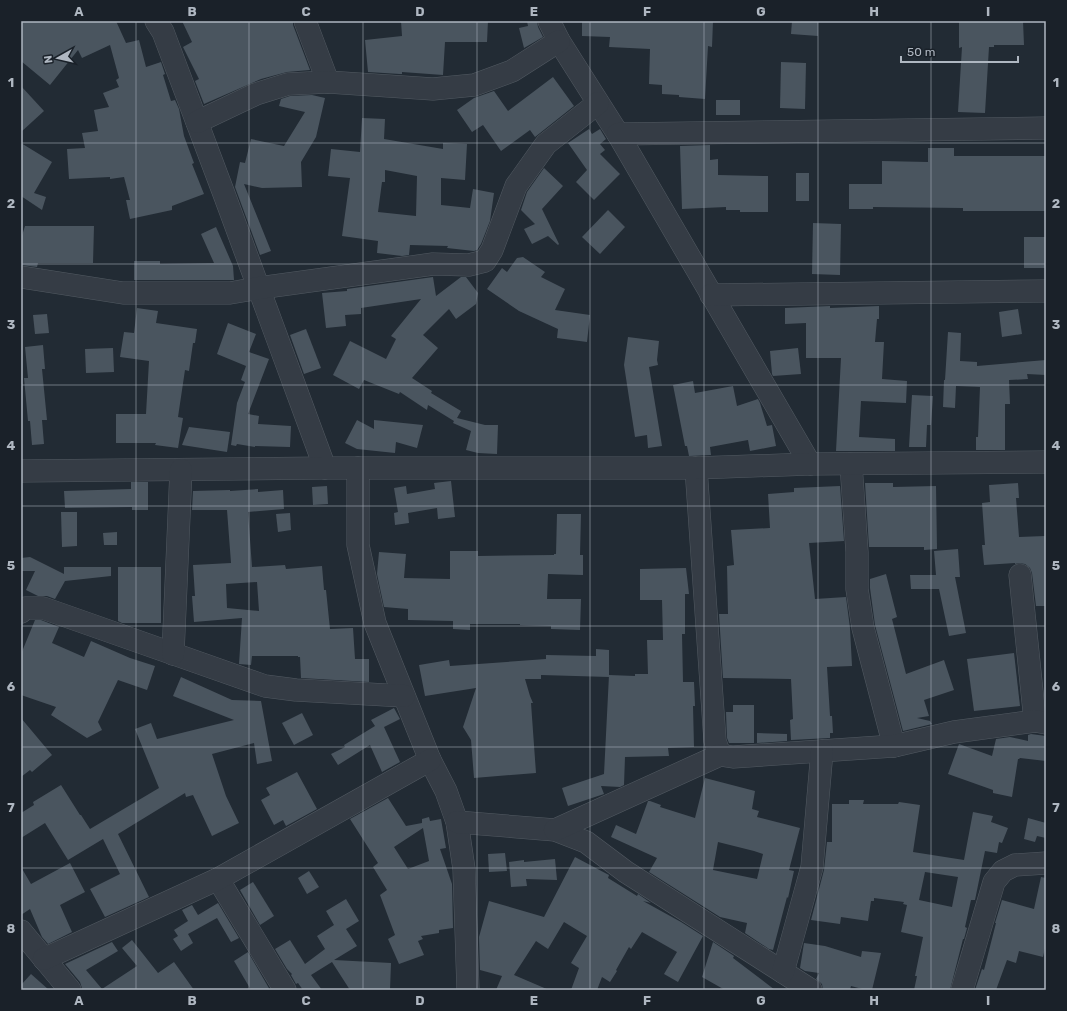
<svg xmlns="http://www.w3.org/2000/svg" width="1067" height="1011" viewBox="0 0 1067 1011" font-family="Rubik,sans-serif">
<rect width="100%" height="100%" fill="#222b34"/>
<g fill="#4a555f" fill-rule="evenodd">
<polygon points="21,21 116,21 126,43 139,40 146,67 161,62 165,74 163,75 171,101 175,100 179,109 184,136 194,163 192,164 204,194 172,206 172,210 130,219 126,200 130,200 124,177 110,179 110,177 69,179 67,149 85,148 82,133 98,131 94,110 109,107 103,93 119,87 116,80 119,78 110,45 82,58 78,50 50,85 21,61"/>
<polygon points="182,21 293,21 293,25 310,70 287,72 261,79 204,104 195,81 199,79 183,47 192,42"/>
<polygon points="401,21 488,21 487,42 445,42 443,75 402,72 402,74 400,74 368,72 365,40 402,36"/>
<polygon points="527,21 537,21 538,27 543,37 524,48 519,28 528,26"/>
<polygon points="582,21 626,21 650,22 650,21 713,21 712,47 708,46 705,99 679,97 679,95 662,94 662,85 649,84 650,49 609,47 610,37 582,36"/>
<polygon points="792,21 818,21 818,36 791,34"/>
<polygon points="959,21 1023,21 1024,45 994,45 994,47 989,47 985,113 958,112 962,47 959,48"/>
<polygon points="781,62 806,63 805,109 780,108"/>
<polygon points="553,77 574,106 535,137 530,130 501,151 483,125 472,132 457,110 474,98 494,91 508,111"/>
<polygon points="21,86 44,111 21,132"/>
<polygon points="312,95 325,98 316,137 301,162 302,187 262,188 244,184 271,251 260,255 235,187 240,162 245,163 251,139 284,146 305,112 279,106 281,99 290,96"/>
<rect x="716" y="100" width="24" height="15"/>
<path d="M 362,118 L 385,119 L 384,139 L 443,149 L 443,143 L 467,144 L 465,180 L 441,178 L 441,205 L 470,208 L 473,189 L 494,193 L 490,221 L 481,244 L 477,250 L 474,251 L 447,248 L 448,246 L 410,245 L 409,255 L 402,256 L 377,253 L 378,241 L 342,236 L 350,178 L 328,176 L 331,149 L 360,152 ZM 385,170 L 417,176 L 416,216 L 378,212 L 382,182 L 385,182 Z"/>
<polygon points="589,129 592,134 600,129 606,139 600,144 605,150 600,154 620,174 594,200 576,182 587,170 568,143"/>
<polygon points="21,143 52,162 34,193 46,197 42,210 21,196"/>
<polygon points="710,145 710,160 718,159 718,175 768,176 768,212 740,212 740,210 726,210 726,207 682,209 680,146"/>
<polygon points="928,148 954,148 954,156 1046,156 1046,211 963,211 963,208 873,207 873,209 849,209 849,184 882,184 882,161 928,162"/>
<polygon points="544,168 563,186 542,209 559,244 558,245 548,236 532,244 524,229 535,224 521,210 527,192"/>
<rect x="796" y="173" width="13" height="28"/>
<polygon points="608,210 625,227 600,254 582,237"/>
<polygon points="813,223 841,224 840,275 812,274"/>
<polygon points="25,226 94,226 93,263 38,263 37,267 21,265 21,239"/>
<polygon points="216,227 233,266 234,280 134,280 134,261 160,261 160,264 214,263 201,234"/>
<rect x="1024" y="237" width="22" height="31"/>
<polygon points="523,257 545,272 541,277 565,289 555,310 590,315 587,342 557,338 558,329 519,311 487,289 502,268 507,272 517,258"/>
<polygon points="433,277 436,296 461,277 466,277 478,293 476,304 456,319 449,309 423,335 438,348 412,378 432,391 431,393 461,411 457,418 485,425 498,425 497,454 478,453 466,450 471,431 453,423 454,421 428,405 427,410 400,392 399,394 364,380 359,389 333,375 350,341 386,359 396,339 391,336 421,299 361,308 361,314 345,315 346,326 326,328 322,293 347,291 347,289"/>
<polygon points="830,306 830,308 879,306 879,319 877,319 875,342 884,342 882,379 907,381 906,403 861,401 859,437 895,439 895,451 836,451 841,358 806,358 806,323 785,324 785,308"/>
<polygon points="137,308 158,311 156,323 197,329 195,343 193,343 189,371 185,370 178,417 183,418 178,448 155,445 156,443 116,443 116,414 146,414 149,361 120,357 124,332 134,333"/>
<polygon points="1018,309 1022,334 1002,337 999,312"/>
<polygon points="47,314 49,333 35,334 33,315"/>
<polygon points="228,323 256,334 249,352 269,359 248,414 259,416 258,424 291,426 290,447 255,446 255,447 237,444 236,446 231,445 237,403 245,382 241,380 246,366 217,354"/>
<polygon points="306,329 321,368 304,374 290,335"/>
<polygon points="948,332 961,333 960,361 977,362 977,366 1046,360 1046,375 1027,374 1028,379 1009,380 1010,404 1005,404 1005,450 976,450 976,437 978,437 980,387 956,386 955,408 943,407 944,380 945,380"/>
<polygon points="628,337 659,341 657,360 658,365 649,367 662,446 648,448 647,435 635,437 624,365"/>
<polygon points="43,345 45,369 42,369 47,420 42,420 44,444 32,445 30,421 28,421 24,378 28,378 25,347"/>
<polygon points="113,348 114,372 86,373 85,349"/>
<polygon points="798,348 801,374 773,376 772,374 770,351"/>
<polygon points="693,381 695,393 733,386 737,406 758,399 760,403 767,426 772,425 776,446 750,451 748,440 710,447 711,455 689,456 687,446 685,446 673,385"/>
<polygon points="912,395 933,396 931,425 927,425 926,447 909,447"/>
<polygon points="357,420 374,429 374,420 423,425 417,448 396,442 395,453 357,449 345,443"/>
<polygon points="189,427 230,432 227,452 182,445"/>
<polygon points="451,481 455,517 438,519 437,508 408,513 409,523 395,525 394,513 398,512 394,488 406,486 407,494 435,489 434,483"/>
<polygon points="131,482 148,482 148,510 132,510 132,507 65,508 64,491 131,489"/>
<polygon points="865,483 893,483 893,487 936,486 937,549 924,550 924,547 869,547"/>
<polygon points="1018,483 1019,498 1016,498 1019,537 1045,536 1046,546 1046,606 1036,606 1032,573 1030,568 1025,564 1019,563 1015,564 1015,563 984,565 982,545 985,545 982,503 990,502 989,485"/>
<polygon points="327,486 328,504 313,505 312,487"/>
<polygon points="840,486 844,541 809,543 815,599 846,597 850,628 852,666 827,667 830,716 832,716 833,733 830,733 830,738 791,740 790,720 793,719 791,679 723,678 719,614 728,614 727,566 734,565 731,530 770,528 768,494 794,492 794,488"/>
<path d="M 258,489 L 258,492 L 283,490 L 284,509 L 248,512 L 252,567 L 285,565 L 286,569 L 322,566 L 324,590 L 326,590 L 330,629 L 353,628 L 355,659 L 369,659 L 369,682 L 301,678 L 300,657 L 298,657 L 298,656 L 252,656 L 251,665 L 239,664 L 242,618 L 194,622 L 192,596 L 195,596 L 193,565 L 231,563 L 227,510 L 192,510 L 193,491 L 230,490 L 230,491 ZM 257,582 L 259,611 L 227,608 L 226,584 Z"/>
<polygon points="61,512 77,512 77,546 62,547"/>
<polygon points="290,513 291,530 278,532 276,514"/>
<polygon points="557,514 581,514 580,555 583,555 583,575 548,574 547,599 581,599 580,630 551,629 551,626 520,625 520,624 470,624 470,630 453,629 453,621 408,620 408,609 384,607 377,574 379,552 406,554 404,578 450,579 450,551 478,551 478,556 554,555 554,554 556,554"/>
<polygon points="117,532 117,545 104,545 103,533"/>
<polygon points="958,549 960,577 955,577 966,633 949,636 939,589 911,589 910,575 936,575 934,551"/>
<polygon points="30,557 64,574 64,567 111,567 111,576 65,581 55,599 47,596 38,596 26,590 35,571 21,571 21,558"/>
<polygon points="118,567 161,567 161,623 122,623 118,621"/>
<polygon points="686,568 689,594 685,594 685,634 682,634 683,682 694,682 695,706 693,706 694,747 668,748 669,756 625,757 624,785 620,787 601,786 604,794 568,806 562,788 604,774 609,675 635,676 635,674 648,674 647,640 663,640 662,600 640,600 640,569"/>
<polygon points="886,574 897,617 892,619 906,674 944,660 954,690 924,700 929,716 917,718 930,721 932,724 903,731 875,625 870,588 870,579"/>
<polygon points="35,620 41,620 59,627 52,643 84,657 91,641 130,658 155,666 147,690 118,680 98,722 102,730 87,738 51,715 56,707 21,695 21,654"/>
<polygon points="596,649 609,650 609,677 541,675 541,679 525,679 530,696 533,703 531,703 536,773 474,778 471,740 463,727 476,688 425,696 419,665 449,660 450,666 546,659 546,655 596,656"/>
<polygon points="1014,653 1020,706 974,711 967,659"/>
<polygon points="181,677 232,700 261,701 272,761 257,764 254,743 212,754 226,796 239,823 212,836 193,795 186,797 185,793 118,834 149,897 105,917 90,889 120,874 103,839 68,860 45,823 21,838 21,813 34,805 33,802 61,785 80,815 81,815 90,829 159,788 135,729 151,723 157,739 234,720 173,696"/>
<polygon points="733,705 754,705 754,743 729,743 727,738 726,712 733,712"/>
<polygon points="394,708 400,719 384,727 400,762 382,772 370,745 338,765 331,754 345,747 344,745 375,726 371,720"/>
<polygon points="302,713 313,735 294,745 282,723"/>
<polygon points="21,718 52,755 32,772 30,770 21,777"/>
<polygon points="757,733 787,734 787,741 757,743"/>
<polygon points="1031,734 1046,736 1046,761 1020,758 1019,759 1018,759 1012,797 993,793 993,790 948,774 959,744 992,756 996,739 1010,737 1028,741 1028,735"/>
<polygon points="297,772 317,809 286,826 283,820 274,825 261,800 270,795 266,788"/>
<path d="M 705,778 L 755,791 L 752,809 L 759,811 L 757,817 L 800,828 L 789,870 L 794,871 L 788,898 L 787,897 L 773,950 L 769,949 L 745,933 L 747,923 L 720,917 L 649,872 L 657,858 L 611,837 L 616,825 L 636,834 L 648,801 L 650,801 L 661,805 L 660,807 L 695,818 ZM 718,842 L 754,851 L 763,854 L 757,879 L 713,870 Z"/>
<path d="M 388,798 L 406,826 L 422,823 L 422,819 L 429,817 L 430,821 L 441,819 L 446,848 L 440,849 L 452,884 L 453,928 L 439,930 L 439,933 L 421,936 L 423,939 L 418,941 L 424,955 L 399,964 L 388,939 L 395,935 L 380,895 L 387,890 L 373,867 L 378,863 L 350,819 ZM 423,828 L 429,861 L 408,869 L 394,847 Z"/>
<path d="M 849,800 L 864,800 L 863,804 L 898,804 L 899,802 L 920,805 L 913,852 L 964,860 L 973,812 L 993,816 L 991,822 L 1008,828 L 1002,843 L 999,842 L 997,853 L 985,851 L 975,900 L 971,900 L 965,927 L 967,928 L 964,939 L 963,939 L 950,990 L 914,990 L 917,976 L 915,976 L 923,937 L 901,932 L 907,905 L 903,904 L 904,902 L 874,898 L 874,901 L 871,901 L 868,921 L 841,917 L 840,924 L 811,920 L 824,870 L 827,842 L 832,842 L 832,804 L 849,804 ZM 925,872 L 958,877 L 952,907 L 919,900 Z"/>
<polygon points="1028,818 1046,823 1046,838 1037,836 1035,842 1024,839"/>
<polygon points="505,853 507,871 489,872 488,854"/>
<polygon points="575,857 607,874 609,875 608,878 637,896 638,894 651,903 643,901 681,922 703,936 678,982 664,974 677,952 642,932 631,949 629,947 616,970 617,971 610,982 602,977 597,990 571,990 579,968 571,963 587,936 564,922 548,949 536,941 514,975 549,990 496,990 502,976 480,970 479,937 489,901 544,917"/>
<polygon points="555,859 557,880 526,879 527,886 511,887 509,862 524,860 524,862"/>
<polygon points="70,863 85,892 60,905 72,932 48,944 42,937 30,909 21,915 21,867 31,884"/>
<polygon points="309,871 319,887 307,894 298,878"/>
<polygon points="1041,877 1046,878 1046,944 1043,957 1019,951 1016,963 1007,960 996,990 975,990 982,969 984,970 996,923 995,923 1002,900 1034,909"/>
<polygon points="253,882 274,916 260,925 240,890"/>
<polygon points="346,899 359,921 346,929 357,946 334,960 391,963 390,990 350,990 332,962 311,975 322,990 303,990 298,983 296,984 291,975 292,974 287,969 275,949 290,940 305,964 325,949 317,936 334,925 326,911"/>
<polygon points="218,903 239,938 231,942 217,918 188,934 193,943 181,951 173,939 178,936 174,930 188,921 182,910 192,905 198,915"/>
<polygon points="132,940 158,973 174,962 194,990 82,990 82,988 80,982 65,964 112,942 118,951 86,970 102,989 137,966 122,948"/>
<polygon points="713,942 734,956 733,958 775,990 725,990 702,977"/>
<polygon points="804,943 825,946 861,957 862,951 881,953 872,990 866,990 851,986 850,990 823,990 822,984 816,979 819,973 805,971 800,968"/>
<polygon points="248,952 270,990 251,990 234,961"/>
<polygon points="31,974 49,990 21,990 21,985"/>
</g>
<g fill="none" stroke-linecap="round" stroke-linejoin="round">
<defs>
<g id="minor">
<path d="M 156,21 L 163,32 C 218,177 272,322 325,468"/>
<polyline points="305,21 328,82"/>
<polyline points="549,21 559,41 618,134 810,464"/>
<polyline points="197,122 256,94 288,84 328,82 433,89 474,85 512,71 559,41"/>
<polyline points="618,134 1046,128"/>
<polyline points="21,277 123,293 230,293 259,288 433,264 469,265 485,261 492,250 516,186 546,144 598,103"/>
<polyline points="711,295 1046,291"/>
<polyline points="851,464 857,552 857,589 863,628 894,746"/>
<polyline points="358,468 358,545 375,623 430,760 446,791 457,822 464,869 468,990"/>
<polyline points="696,468 715,741 720,755"/>
<polyline points="21,471 325,468 696,468 810,464 1046,462"/>
<polyline points="1020,575 1035,721"/>
<polyline points="21,612 25,608 43,608 265,686 296,690 404,696"/>
<polyline points="173,654 181,470"/>
<polyline points="457,822 555,830 586,842 626,872 811,990"/>
<polyline points="555,830 720,755 733,757 894,746 954,732 1035,721 1046,723"/>
<polyline points="218,879 285,990"/>
<polyline points="21,931 70,990"/>
<polyline points="44,959 218,879 430,760"/>
<polyline points="783,972 812,867 822,751"/>
<polyline points="962,990 994,882 1003,871 1015,865 1046,863"/>
</g>
</defs>
<use href="#minor" stroke="#525a62" stroke-width="23"/>
<use href="#minor" stroke="#353c45" stroke-width="22"/>
</g>
<path fill="none" stroke="#afb7c1" stroke-width="1" stroke-opacity="0.55" d="M 136,21 L 136,990M 249,21 L 249,990M 363,21 L 363,990M 477,21 L 477,990M 590,21 L 590,990M 704,21 L 704,990M 818,21 L 818,990M 931,21 L 931,990M 21,143 L 1046,143M 21,264 L 1046,264M 21,385 L 1046,385M 21,506 L 1046,506M 21,626 L 1046,626M 21,747 L 1046,747M 21,868 L 1046,868"/>
<rect width="1067" height="1011" fill="none" stroke="#1a2129" stroke-width="44"/>
<g transform="translate(58 58) rotate(262)" stroke="#1a2129" stroke-width="3" paint-order="stroke">
<path d="M0-3L7 15L0 10L-7 15Z" fill="#afb7c1"/>
<text y="-6" font-size="11" font-weight="bold" text-anchor="middle" fill="#afb7c1">N</text>
</g>
<path d="M901 56v6h117v-6" fill="none" stroke="#afb7c1" stroke-width="2"/>
<text x="907" y="56" font-size="12" fill="#afb7c1" stroke="#1a2129" stroke-width="3" paint-order="stroke">50 m</text>
<rect x="22" y="22" width="1023" height="967" fill="none" stroke="#afb7c1" stroke-width="1.5"/>
<g font-size="13" text-anchor="middle" font-weight="bold" fill="#afb7c1">
<text x="79" y="16">A</text>
<text x="192" y="16">B</text>
<text x="306" y="16">C</text>
<text x="420" y="16">D</text>
<text x="534" y="16">E</text>
<text x="647" y="16">F</text>
<text x="761" y="16">G</text>
<text x="874" y="16">H</text>
<text x="988" y="16">I</text>
<text x="11" y="87">1</text>
<text x="1056" y="87">1</text>
<text x="11" y="208">2</text>
<text x="1056" y="208">2</text>
<text x="11" y="329">3</text>
<text x="1056" y="329">3</text>
<text x="11" y="450">4</text>
<text x="1056" y="450">4</text>
<text x="11" y="570">5</text>
<text x="1056" y="570">5</text>
<text x="11" y="691">6</text>
<text x="1056" y="691">6</text>
<text x="11" y="812">7</text>
<text x="1056" y="812">7</text>
<text x="11" y="933">8</text>
<text x="1056" y="933">8</text>
<text x="79" y="1005">A</text>
<text x="192" y="1005">B</text>
<text x="306" y="1005">C</text>
<text x="420" y="1005">D</text>
<text x="534" y="1005">E</text>
<text x="647" y="1005">F</text>
<text x="761" y="1005">G</text>
<text x="874" y="1005">H</text>
<text x="988" y="1005">I</text>
</g>
</svg>
